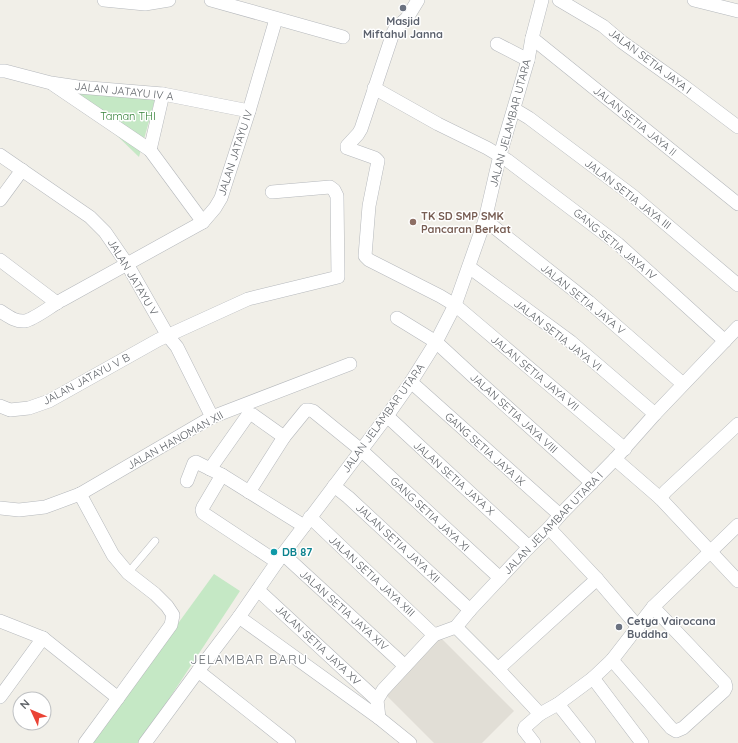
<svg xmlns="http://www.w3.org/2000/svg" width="738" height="743" viewBox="0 0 738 743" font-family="Quicksand,sans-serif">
<rect width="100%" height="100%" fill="#f1efe8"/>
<polygon fill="#e1ded6" points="439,636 514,711 482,743 434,743 383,692"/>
<g fill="#c5e8c5">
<polygon points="70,90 156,96 139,157"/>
<polygon points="214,574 240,591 140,743 91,743"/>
</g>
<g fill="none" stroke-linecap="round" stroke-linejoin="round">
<defs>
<polyline id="lane" points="128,573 155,541"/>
<g id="street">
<polyline points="104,0 145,4 169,0"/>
<polyline points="211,0 343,37"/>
<polyline points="418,0 407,18 395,29 393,33 361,129 358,134 347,146 347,148 375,158 378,161 369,206 365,256 369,260 440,296 455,305 625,449"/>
<polyline points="559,0 603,26 622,42 685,87 738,127"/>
<polyline points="694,0 738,11"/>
<polyline points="532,38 738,204"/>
<polyline points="497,44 528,60"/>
<polyline points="0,71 5,71 51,83 78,87 163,94 249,111"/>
<polyline points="54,85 150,150 203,222"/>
<polyline points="374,88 438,124 487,148 507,160 618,244 725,341"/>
<polyline points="514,109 529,118 633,196 738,285"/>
<polyline points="150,150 163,94"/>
<polyline points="0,155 90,217 105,232 127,264 168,336 177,347 212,417"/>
<polyline points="0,200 22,170"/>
<polyline points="485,220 589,302 683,384"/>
<polyline points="0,260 57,303"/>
<polyline points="469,267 571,342 655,414"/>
<path d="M 0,311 C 8,316 15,322 25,321 C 35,319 52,305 62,300 C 109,274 156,248 203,222 L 215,208 L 221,198 L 249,111 L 276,19"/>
<polyline points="397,318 436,342 475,378 592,483"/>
<polyline points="411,382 551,507 560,515"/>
<polyline points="0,406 10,410 29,408 49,401 158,340 248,299 338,277 337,196 334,190 330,187 272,192"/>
<polyline points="387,416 529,547"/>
<polyline points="284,437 253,415 250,414 248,415 210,469 222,475 304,526"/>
<polyline points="615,459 660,498 738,581"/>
<polyline points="222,475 203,507 202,510 203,513 277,562"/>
<polyline points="187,481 194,463 196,462 210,469"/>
<polyline points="334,486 348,497 470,610"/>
<polyline points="249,492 284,437 306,410 309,410 313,411 361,450 500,578"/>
<polyline points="80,494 113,555 128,573 155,594 167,606 173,615 171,625 118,698 85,743"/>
<polyline points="660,498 666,491 738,424"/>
<polyline points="0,508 19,510 45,507 80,494 212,417 350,364"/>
<polyline points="310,517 434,635"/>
<polyline points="549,528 597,579 638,627"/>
<polyline points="283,554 405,666"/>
<polyline points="258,590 377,700"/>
<polyline points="239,617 379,718 410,743"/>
<polyline points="0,621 43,638 118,698"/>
<polyline points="456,627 498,669 540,714"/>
<polyline points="612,660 671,728 676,731 683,728 724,691 726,687 725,683 653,607"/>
<polyline points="498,669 597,579"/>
<polyline points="198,671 289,743"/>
<polyline points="593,678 642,743"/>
<polyline points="0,697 43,638"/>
<polyline points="558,704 589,743"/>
<polyline points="379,718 377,700 383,690 434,635 456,627 470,610 500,578 529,547 549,528 560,515 615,459 655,414 738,327"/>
<polyline points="145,743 198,671 239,617 277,562 387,416 411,382 436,342 455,305 485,220 500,155 528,60 532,38 542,0"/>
<polyline points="534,743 524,730 525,727 540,714 558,704 593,678 612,660 653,607 738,525"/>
</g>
</defs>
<use href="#lane" stroke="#b5b8bc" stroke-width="8"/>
<use href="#street" stroke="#b5b8bc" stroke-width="14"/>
<use href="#lane" stroke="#fff" stroke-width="7"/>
<use href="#street" stroke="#fff" stroke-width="13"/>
</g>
<g fill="#6b7280" stroke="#fff" stroke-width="1.5">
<circle cx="403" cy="8" r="4"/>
<circle cx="619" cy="627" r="4"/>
</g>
<circle fill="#8d6e63" stroke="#fff" stroke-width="1.5" cx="413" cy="222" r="4"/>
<circle fill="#0f9aa8" stroke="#fff" stroke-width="1.5" cx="274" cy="552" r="4"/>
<g text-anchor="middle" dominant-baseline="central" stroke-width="3" stroke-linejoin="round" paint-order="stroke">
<g font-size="11" font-weight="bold" fill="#5b616d" stroke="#fff">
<text x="403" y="21">Masjid<tspan x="403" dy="13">Miftahul Janna</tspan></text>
<text x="627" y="621" text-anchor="start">Cetya Vairocana<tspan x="627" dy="13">Buddha</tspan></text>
</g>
<g font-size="11" fill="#5f6368" stroke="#fff">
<text transform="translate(650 61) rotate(37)">JALAN SETIA JAYA I</text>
<text transform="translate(124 91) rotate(6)">JALAN JATAYU IV A</text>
<text transform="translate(635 121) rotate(39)">JALAN SETIA JAYA II</text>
<text transform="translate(510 123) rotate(-75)">JALAN JELAMBAR UTARA</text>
<text transform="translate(235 153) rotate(-72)">JALAN JATAYU IV</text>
<text transform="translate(628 194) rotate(38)">JALAN SETIA JAYA III</text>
<text transform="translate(615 244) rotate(40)">GANG SETIA JAYA IV</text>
<text transform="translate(133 277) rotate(59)">JALAN JATAYU V</text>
<text transform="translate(583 299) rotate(39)">JALAN SETIA JAYA V</text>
<text transform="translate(558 335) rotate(38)">JALAN SETIA JAYA VI</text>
<text transform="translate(535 373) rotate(40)">JALAN SETIA JAYA VII</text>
<text transform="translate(86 379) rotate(-28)">JALAN JATAYU V B</text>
<text transform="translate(514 413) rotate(42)">JALAN SETIA JAYA VIII</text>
<text transform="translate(383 418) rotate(-54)">JALAN JELAMBAR UTARA</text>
<text transform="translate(175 440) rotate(-29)">JALAN HANOMAN XII</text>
<text transform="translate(485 449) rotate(42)">GANG SETIA JAYA IX</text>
<text transform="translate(454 478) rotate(42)">JALAN SETIA JAYA X</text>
<text transform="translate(430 514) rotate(43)">GANG SETIA JAYA XI</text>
<text transform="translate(553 523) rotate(-46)">JALAN JELAMBAR UTARA I</text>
<text transform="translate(398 543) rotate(43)">JALAN SETIA JAYA XII</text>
<text transform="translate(372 576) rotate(43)">JALAN SETIA JAYA XIII</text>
<text transform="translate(344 610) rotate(42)">JALAN SETIA JAYA XIV</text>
<text transform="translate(318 645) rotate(43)">JALAN SETIA JAYA XV</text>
</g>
<g font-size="11" fill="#348238" stroke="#fff">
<text x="128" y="116">Taman THI</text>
</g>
<g font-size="11" font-weight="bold" fill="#785e54" stroke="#fff" text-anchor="start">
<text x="421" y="216">TK SD SMP SMK<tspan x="421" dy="13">Pancaran Berkat</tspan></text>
</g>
<g font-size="11" font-weight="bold" fill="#0d838f" stroke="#fff" text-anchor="start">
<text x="282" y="552">DB 87</text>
</g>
<g font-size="13" letter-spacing="1" fill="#70757a" stroke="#fff">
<text x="249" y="659">JELAMBAR BARU</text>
</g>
</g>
<g transform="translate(32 711) rotate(314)"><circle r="19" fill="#ffffff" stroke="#bfc1c3"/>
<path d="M0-3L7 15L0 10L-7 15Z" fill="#ea4335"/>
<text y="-6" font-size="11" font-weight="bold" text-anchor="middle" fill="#5f6368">N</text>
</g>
</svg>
